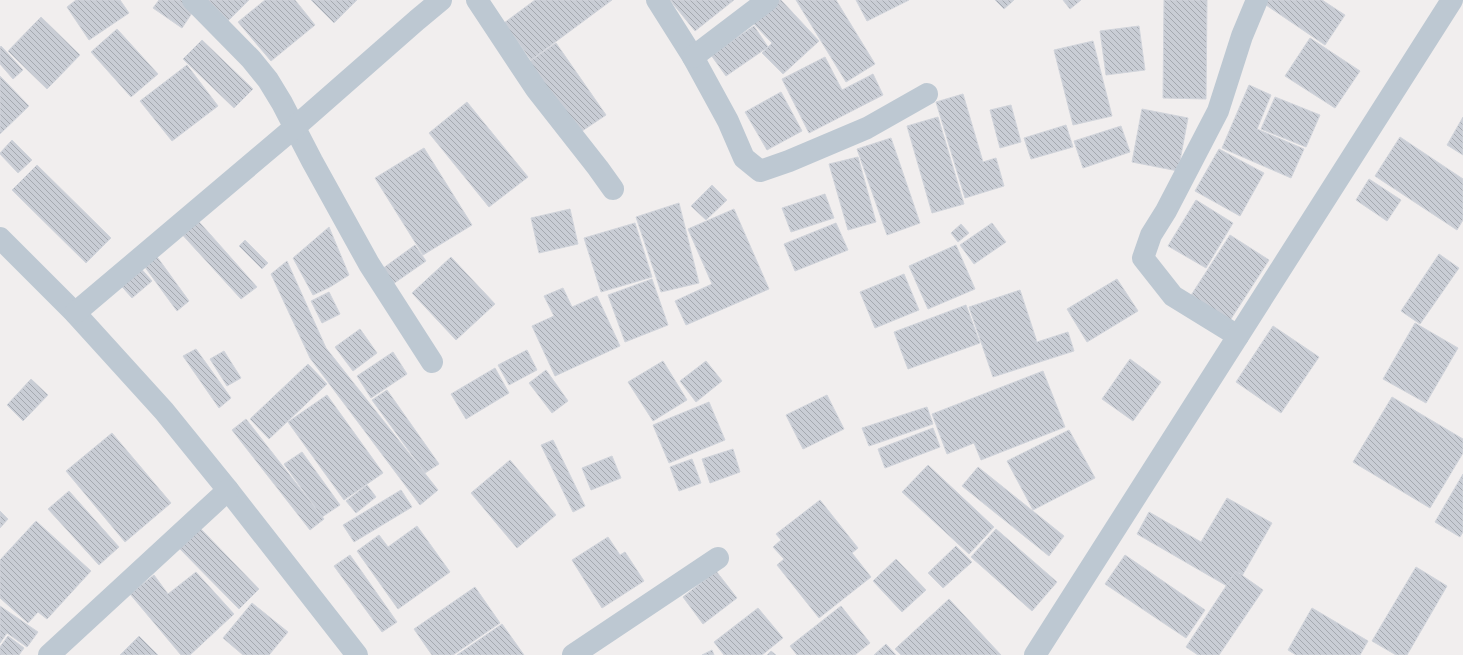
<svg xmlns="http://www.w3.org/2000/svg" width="1463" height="655" viewBox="0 0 1463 655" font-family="Raleway,sans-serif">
<defs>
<pattern id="building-back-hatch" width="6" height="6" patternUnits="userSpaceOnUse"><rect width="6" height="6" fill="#c9cdd5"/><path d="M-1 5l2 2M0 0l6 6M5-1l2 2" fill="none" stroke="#a5a9b0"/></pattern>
</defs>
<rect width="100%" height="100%" fill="#f1eeee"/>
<g fill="url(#building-back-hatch)" stroke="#d1d4db">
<polygon points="76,0 120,0 129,13 89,40 67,7"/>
<polygon points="159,0 192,0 198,4 182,28 153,8"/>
<polygon points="197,0 249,0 223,26"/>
<polygon points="265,0 295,0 315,25 271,61 238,22"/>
<polygon points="311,0 357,0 334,23"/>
<polygon points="535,0 612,0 531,60 504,23"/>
<polygon points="670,0 734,0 695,31"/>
<polygon points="777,0 781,0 819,41 783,74 762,53 772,43 752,22"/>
<polygon points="796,0 836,0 875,64 846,82"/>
<polygon points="856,0 909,0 867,21"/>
<polygon points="995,0 1014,0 1004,9"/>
<polygon points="1063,0 1081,0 1070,9"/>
<polygon points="1164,0 1207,0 1206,99 1163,98"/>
<polygon points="1266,0 1322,0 1345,15 1325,45 1263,3"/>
<polygon points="41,17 80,55 47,89 8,51"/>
<polygon points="754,26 768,47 726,76 711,55"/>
<polygon points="1139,26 1145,70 1106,75 1100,31"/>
<polygon points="117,29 158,74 131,97 91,52"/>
<polygon points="1310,38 1360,71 1335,108 1285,76"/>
<polygon points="202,40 253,89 234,108 183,59"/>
<polygon points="1093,41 1112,116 1073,125 1054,50"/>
<polygon points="556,43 606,115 579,133 529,62"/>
<polygon points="1,46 23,70 13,79 0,64 0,47"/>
<polygon points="825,57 842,90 873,74 883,95 809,133 782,79"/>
<polygon points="187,65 218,106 172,141 140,101"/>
<polygon points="0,76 29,106 0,134"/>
<polygon points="1249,85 1271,95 1257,129 1304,149 1291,178 1222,148"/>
<polygon points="781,92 802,131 767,150 745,112"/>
<polygon points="963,94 983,162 996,158 1004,186 965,198 936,102"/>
<polygon points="1275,97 1320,115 1306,147 1261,129"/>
<polygon points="467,102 528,177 489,207 429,133"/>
<polygon points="1011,105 1021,142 1000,148 990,110"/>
<polygon points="1142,109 1188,118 1178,171 1132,162"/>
<polygon points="938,117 964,204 932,213 907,126"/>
<polygon points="1463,117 1463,155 1447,145"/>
<polygon points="1066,125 1073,147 1031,159 1024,138"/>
<polygon points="1121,126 1130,152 1083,168 1074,141"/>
<polygon points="1400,137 1463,179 1463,220 1457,230 1375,176"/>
<polygon points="891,138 920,223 887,235 857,149"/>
<polygon points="12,140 32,160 18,173 0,154 0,153"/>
<polygon points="424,148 472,225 423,255 375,178"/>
<polygon points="1219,149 1264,173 1240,216 1195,191"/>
<polygon points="858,157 876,222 848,230 829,164"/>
<polygon points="37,165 111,238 86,263 12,190"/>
<polygon points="1369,179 1401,200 1387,221 1356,200"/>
<polygon points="712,185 727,200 706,220 691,206"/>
<polygon points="825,194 834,218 791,232 782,208"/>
<polygon points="1196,200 1233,223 1206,268 1168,246"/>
<polygon points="679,203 699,283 661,292 636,217"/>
<polygon points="570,209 578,244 539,253 531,218"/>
<polygon points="734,209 769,289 686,325 675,301 712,284 688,229"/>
<polygon points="193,215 257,287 241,299 178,230"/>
<polygon points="635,223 652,277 601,292 584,238"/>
<polygon points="836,223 848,250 795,271 784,244"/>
<polygon points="992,223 1006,242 974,264 960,245"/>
<polygon points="961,224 969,233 958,242 951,233"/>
<polygon points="329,227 349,275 330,287 313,295 293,258"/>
<polygon points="1230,235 1269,260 1227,325 1188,300"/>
<polygon points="245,240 268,263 262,269 239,246"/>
<polygon points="415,245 426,261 393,284 382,269"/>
<polygon points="956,245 975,289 928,309 909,266"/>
<polygon points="155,254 189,301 177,311 142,263"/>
<polygon points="1439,254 1459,268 1420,324 1401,311"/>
<polygon points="451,257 495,304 456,340 412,293"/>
<polygon points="287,261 326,348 438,490 420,505 310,358 271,274"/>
<polygon points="137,264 152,281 132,298 117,281"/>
<polygon points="904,274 919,310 875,328 860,292"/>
<polygon points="652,279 668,325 625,342 608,295"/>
<polygon points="1117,279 1138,311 1087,342 1067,309"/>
<polygon points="563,288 572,307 597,296 620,346 555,376 532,326 554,316 544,296"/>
<polygon points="1020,290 1037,342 1068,332 1074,351 993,377 969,307"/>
<polygon points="329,292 340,314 322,323 311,301"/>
<polygon points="966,305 980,343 908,369 894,332"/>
<polygon points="1415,323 1458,348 1426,403 1383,379"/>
<polygon points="1273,326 1319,357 1281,413 1236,382"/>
<polygon points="360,329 377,353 353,371 335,347"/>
<polygon points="196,349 231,398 219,408 183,356"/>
<polygon points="527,350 537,370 509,385 498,365"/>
<polygon points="224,351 241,378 227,386 210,359"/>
<polygon points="393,352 407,374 371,398 357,376"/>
<polygon points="1130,359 1161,382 1133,421 1102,399"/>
<polygon points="663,361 687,400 653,421 628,382"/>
<polygon points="706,361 722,381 696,402 680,381"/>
<polygon points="308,364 327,384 269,439 250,419"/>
<polygon points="495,368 509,393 466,419 451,394"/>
<polygon points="546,370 568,401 552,413 529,383"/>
<polygon points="1043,371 1065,427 981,460 974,443 947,454 932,414"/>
<polygon points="31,379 48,395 23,421 7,405"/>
<polygon points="387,390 439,464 425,473 372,400"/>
<polygon points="327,395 383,473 344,500 288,422"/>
<polygon points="827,395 844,429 803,449 786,415"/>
<polygon points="1392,397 1463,439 1463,453 1430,508 1353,462"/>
<polygon points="709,402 725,440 669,463 653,425"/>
<polygon points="927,407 933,424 869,446 862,428"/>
<polygon points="246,419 324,519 310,530 232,430"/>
<polygon points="933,428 940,447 885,468 878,449"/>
<polygon points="1069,430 1095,478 1033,510 1007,461"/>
<polygon points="112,433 171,503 125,542 66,471"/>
<polygon points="553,440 585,506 573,512 541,445"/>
<polygon points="733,449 740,472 710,483 702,459"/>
<polygon points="302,452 340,505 322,517 284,464"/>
<polygon points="612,456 621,478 591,490 582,468"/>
<polygon points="692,459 701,483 679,491 670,467"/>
<polygon points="510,460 556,515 517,548 471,493"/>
<polygon points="928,465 994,527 969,554 902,492"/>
<polygon points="978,467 1064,536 1049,556 962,486"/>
<polygon points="1463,474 1463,532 1460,537 1435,522"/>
<polygon points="367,485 376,497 356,513 346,501"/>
<polygon points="401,490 412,507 354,542 343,525"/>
<polygon points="69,491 119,547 99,565 48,509"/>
<polygon points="1227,498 1272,523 1234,590 1137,534 1149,512 1201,542"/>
<polygon points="820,500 858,548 852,553 871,577 819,618 777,565 784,559 773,547 781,540 776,534"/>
<polygon points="0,511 8,519 0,528"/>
<polygon points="36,521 91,571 47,619 38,612 28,623 0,598 0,560"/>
<polygon points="417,526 450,572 398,609 357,551 379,535 388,547"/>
<polygon points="200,528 259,589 239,609 179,548"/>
<polygon points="996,529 1057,582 1032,611 971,557"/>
<polygon points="608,537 620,555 625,552 644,581 602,608 572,560"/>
<polygon points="956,546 972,562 943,588 928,573"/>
<polygon points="350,555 397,622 382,632 334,566"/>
<polygon points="1125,555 1205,610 1186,638 1105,584"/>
<polygon points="896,559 926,590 902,612 873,581"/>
<polygon points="1416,567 1447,586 1407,655 1396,655 1372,641"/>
<polygon points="716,571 737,598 703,624 683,597"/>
<polygon points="1236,571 1263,590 1219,655 1198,655 1186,647"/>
<polygon points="196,572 234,614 190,655 181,655 130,594 154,575 168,594"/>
<polygon points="475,587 500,623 453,655 432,655 414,629"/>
<polygon points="949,599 1001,655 901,655 895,649"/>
<polygon points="252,603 288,632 269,655 243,655 223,638"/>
<polygon points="0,606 38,632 27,647 7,633 0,643"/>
<polygon points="841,606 870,643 855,655 797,655 790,646"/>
<polygon points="758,608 783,638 762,655 724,655 714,642"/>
<polygon points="1312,608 1368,641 1360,655 1296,655 1288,650"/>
<polygon points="502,624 524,655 457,655"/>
<polygon points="8,636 24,648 19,655 0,655 0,647"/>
<polygon points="139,636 158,655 120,655"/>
<polygon points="886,644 896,655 874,655"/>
<polygon points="712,650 714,655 702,655"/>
<polygon points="771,651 776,655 767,655"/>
</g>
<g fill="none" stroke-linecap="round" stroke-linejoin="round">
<g stroke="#bdc8d2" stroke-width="22">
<polyline points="193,0 251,59 268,80 282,103 312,161 369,264 432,362"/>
<polyline points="477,0 536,89 598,168 613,189"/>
<polyline points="657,0 693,57 728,121 744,158 760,171 789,161 867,128 927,94"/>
<polyline points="693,57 768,0"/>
<polyline points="0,238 75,313 164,411 228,490 357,655"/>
<polyline points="75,313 295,127 417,20 441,0"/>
<polyline points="1238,336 1173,296 1143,258 1151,235 1166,211 1218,111 1242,36 1257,0"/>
<polyline points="49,655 228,490"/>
<polyline points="573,655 718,558"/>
<polyline points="1035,655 1452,0"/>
</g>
</g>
</svg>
